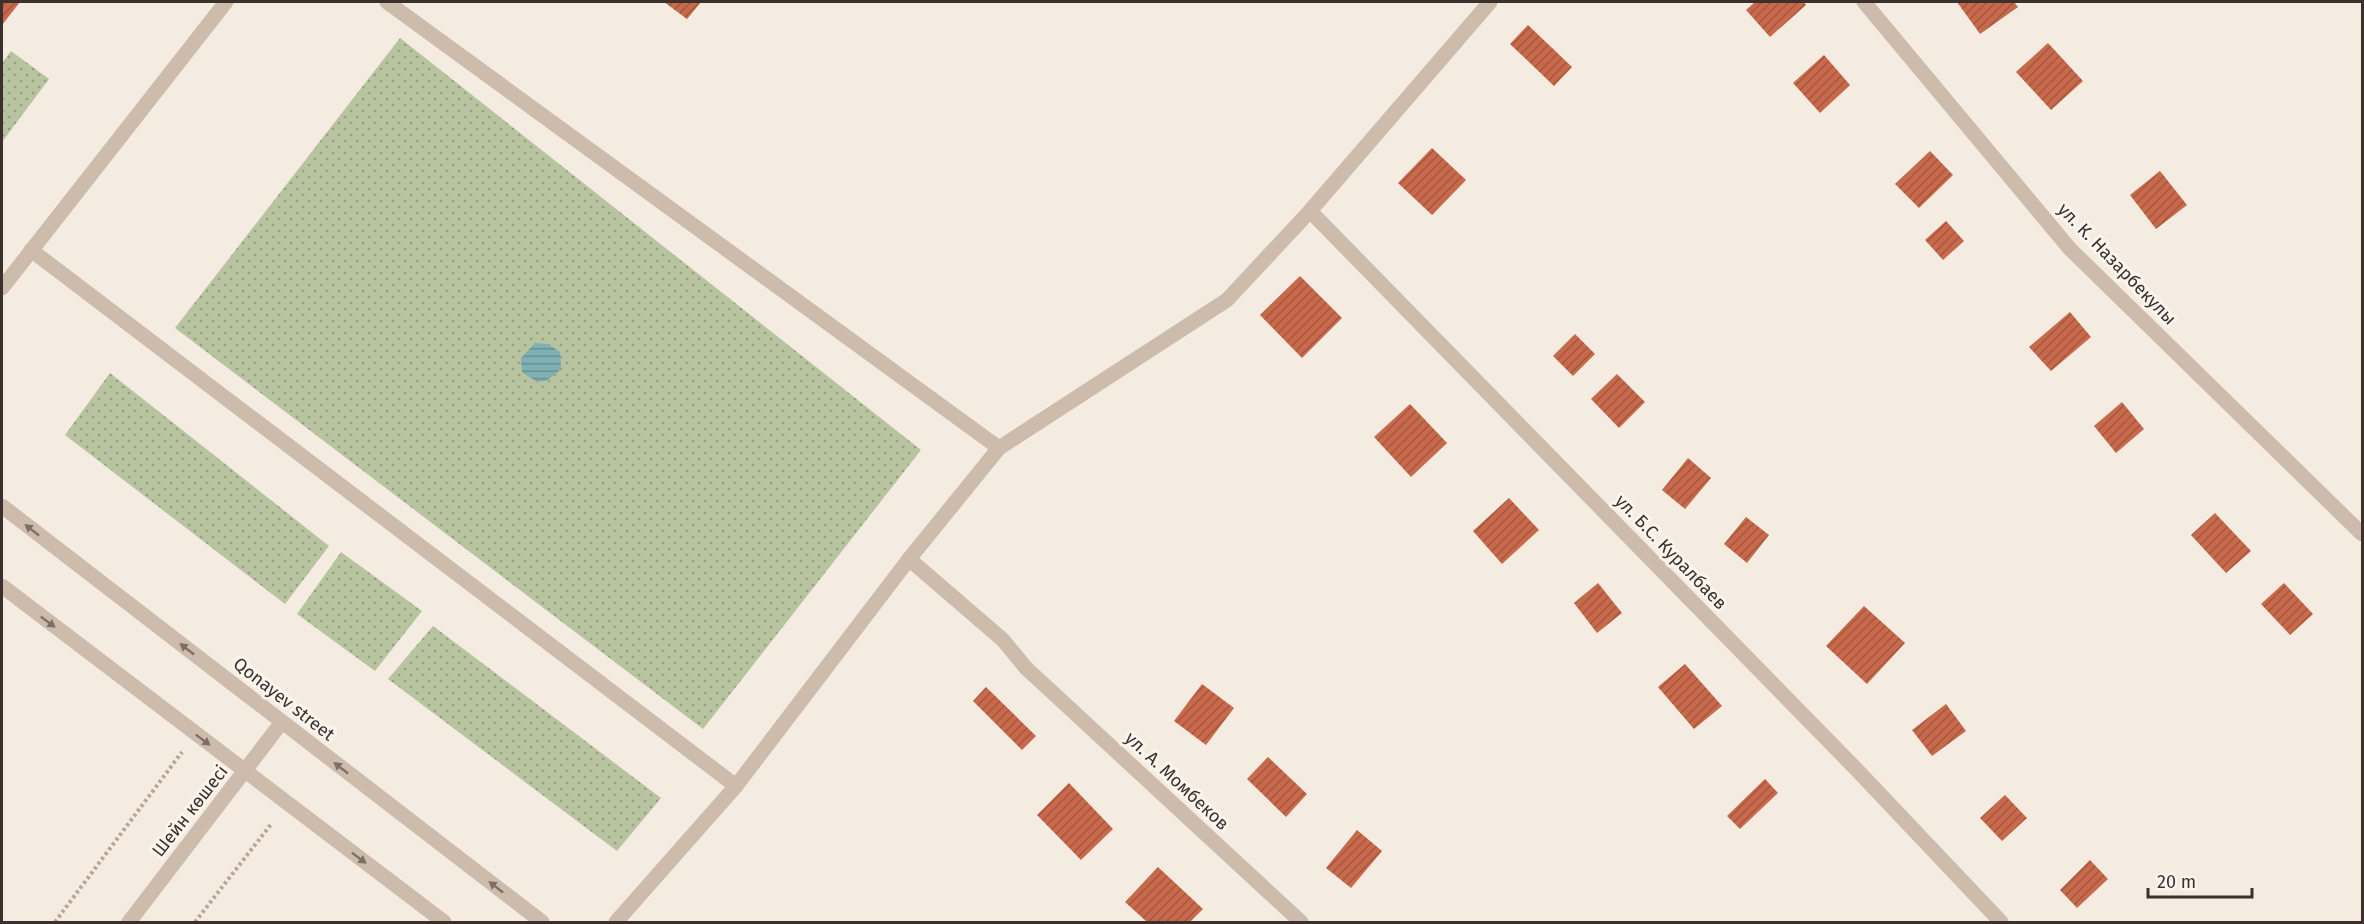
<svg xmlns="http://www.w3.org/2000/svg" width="2364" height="924" viewBox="0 0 2364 924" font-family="'Fira Sans',sans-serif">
<defs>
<pattern id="grass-dots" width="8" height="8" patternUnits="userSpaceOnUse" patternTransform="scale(1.5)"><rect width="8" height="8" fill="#b8c4a0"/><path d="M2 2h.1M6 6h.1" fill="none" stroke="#97a083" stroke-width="1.8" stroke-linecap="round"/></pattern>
<pattern id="water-rules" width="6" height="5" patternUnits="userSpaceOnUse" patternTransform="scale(1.5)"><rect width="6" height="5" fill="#7fb0b2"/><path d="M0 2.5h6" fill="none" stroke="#699091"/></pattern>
<pattern id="building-hatch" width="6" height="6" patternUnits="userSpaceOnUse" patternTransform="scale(1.5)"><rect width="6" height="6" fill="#c8694b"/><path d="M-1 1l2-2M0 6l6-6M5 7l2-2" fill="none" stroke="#a4573f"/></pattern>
</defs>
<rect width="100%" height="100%" fill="#f4ebe1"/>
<g fill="url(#grass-dots)">
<polygon points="400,38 921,450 703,729 175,328"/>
<polygon points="11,51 49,79 2,142 2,63"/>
<polygon points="110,373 329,546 285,604 65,435"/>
<polygon points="341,552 422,611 375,671 297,614"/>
<polygon points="433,626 661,798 617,851 388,679"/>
</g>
<path fill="url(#water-rules)" d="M 535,343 L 548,344 L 560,352 L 561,369 C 544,384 541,386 522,372 L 521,358 Z"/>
<g fill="url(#building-hatch)">
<polygon points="2,2 20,2 2,25"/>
<polygon points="664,2 701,2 687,19"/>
<polygon points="1755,2 1804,2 1806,5 1770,37 1746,10"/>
<polygon points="1957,2 2014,2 2018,7 1980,34"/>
<polygon points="1528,25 1572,67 1554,86 1510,44"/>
<polygon points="2048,43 2083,81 2051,110 2016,72"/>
<polygon points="1824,55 1850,85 1820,113 1793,83"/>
<polygon points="1432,148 1466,180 1432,215 1398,183"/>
<polygon points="1930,151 1953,175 1919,208 1895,184"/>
<polygon points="2160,171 2187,205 2156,229 2130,195"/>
<polygon points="1946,221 1964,241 1943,260 1925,240"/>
<polygon points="1300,276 1342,318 1302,358 1260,315"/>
<polygon points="2070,312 2091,337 2051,371 2029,347"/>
<polygon points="1575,334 1595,354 1573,376 1553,356"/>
<polygon points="1617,374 1645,402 1619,428 1591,399"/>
<polygon points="2122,402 2144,429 2116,453 2094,426"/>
<polygon points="1410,404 1447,443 1411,477 1374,437"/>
<polygon points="1688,458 1711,478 1685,509 1662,490"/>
<polygon points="1509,498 1539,530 1502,564 1473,531"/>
<polygon points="2215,513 2251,551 2226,573 2191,535"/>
<polygon points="1746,517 1769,535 1747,563 1724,544"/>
<polygon points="1598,583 1622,613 1597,633 1574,603"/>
<polygon points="2284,583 2313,614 2290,635 2261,604"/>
<polygon points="1864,606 1905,643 1867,684 1826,646"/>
<polygon points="1685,664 1722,706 1694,729 1658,687"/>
<polygon points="1202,684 1234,708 1206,745 1174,721"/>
<polygon points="986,687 1036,736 1022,750 973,701"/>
<polygon points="1946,704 1966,731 1932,756 1912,730"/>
<polygon points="1268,757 1307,794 1286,817 1247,779"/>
<polygon points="1765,779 1778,793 1740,829 1727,816"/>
<polygon points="1069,783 1113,829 1081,860 1037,815"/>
<polygon points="2005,795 2027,818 2002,841 1980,818"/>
<polygon points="1357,830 1382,851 1351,888 1326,868"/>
<polygon points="2090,860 2108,879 2077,908 2060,890"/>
<polygon points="1158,867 1203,909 1190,922 1147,922 1125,902"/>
</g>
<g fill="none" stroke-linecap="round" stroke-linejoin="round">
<g stroke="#b9a596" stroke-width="4" stroke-dasharray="3 3" stroke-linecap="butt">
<polyline points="55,922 182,752"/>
<polyline points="195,922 272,823"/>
</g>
<g stroke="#cdbbac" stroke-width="15">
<polyline points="387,2 999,448"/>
<polyline points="31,250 736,786"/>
<polyline points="2,288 226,2"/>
<polyline points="909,559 1003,640 1026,668"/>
</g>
<g stroke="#cdbbac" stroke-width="15">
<polyline points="1864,2 2070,249 2362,534"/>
<polyline points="1310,211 1857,770 2001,922"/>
<polyline points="1026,668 1301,922"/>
<polyline points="129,922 282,722"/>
<polyline points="616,922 736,786 909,559 999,448 1227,300 1310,211 1490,2"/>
</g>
<g stroke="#cdbbac" stroke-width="15">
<polyline points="2,506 542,922"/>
<polyline points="2,586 444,922"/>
</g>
</g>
<defs><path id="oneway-solid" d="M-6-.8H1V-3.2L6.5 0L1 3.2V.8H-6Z" transform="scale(1.5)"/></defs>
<g fill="#7d6f65">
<use href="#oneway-solid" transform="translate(32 530) rotate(-142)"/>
<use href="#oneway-solid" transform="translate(48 622) rotate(37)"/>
<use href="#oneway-solid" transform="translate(187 649) rotate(-142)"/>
<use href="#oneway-solid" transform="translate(203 740) rotate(37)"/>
<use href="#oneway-solid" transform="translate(341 768) rotate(-142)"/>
<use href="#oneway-solid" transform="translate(359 858) rotate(37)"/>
<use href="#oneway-solid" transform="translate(496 887) rotate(-142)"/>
</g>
<g text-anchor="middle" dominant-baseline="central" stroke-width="6" stroke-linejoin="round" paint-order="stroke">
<g font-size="18" fill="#3b302b" stroke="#fbf5ee">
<text transform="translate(2117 264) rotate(46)">ул. К. Назарбекулы</text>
<text transform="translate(1671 552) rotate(46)">ул. Б.С. Куралбаев</text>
<text transform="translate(284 699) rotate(38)">Qonayev street</text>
<text transform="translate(1177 781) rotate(43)">ул. А. Момбеков</text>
<text transform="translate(190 811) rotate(-52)">Шейн көшесі</text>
</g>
</g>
<rect width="2364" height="924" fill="none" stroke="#3b302b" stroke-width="6"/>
<path d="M2148 888v9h104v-9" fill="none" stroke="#3b302b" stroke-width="3"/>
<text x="2157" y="888" font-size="18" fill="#3b302b" stroke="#fbf5ee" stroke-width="4.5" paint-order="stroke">20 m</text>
</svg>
